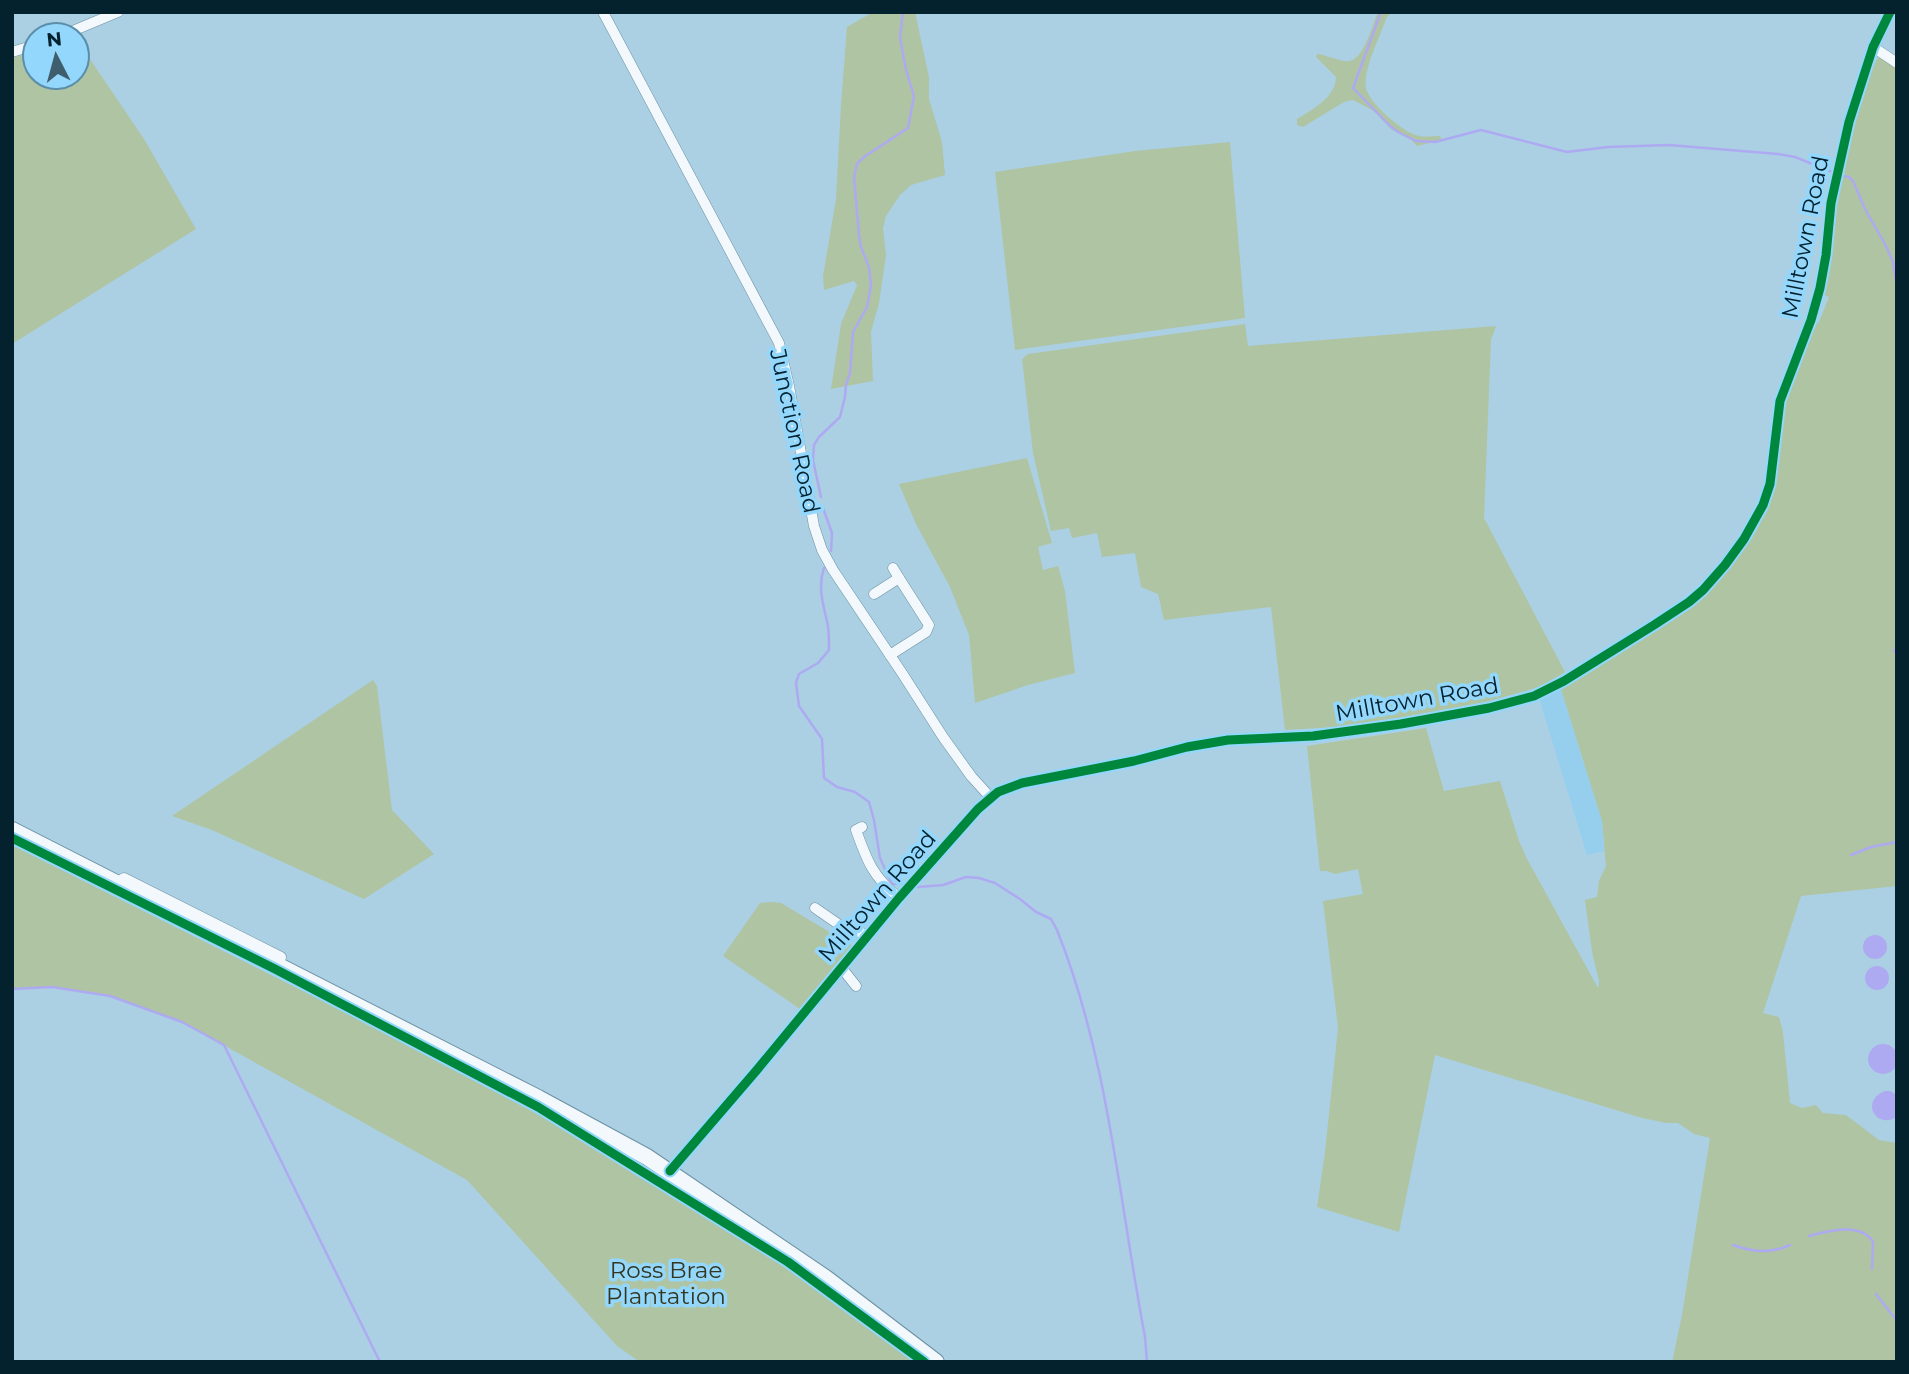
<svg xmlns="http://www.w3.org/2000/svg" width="1909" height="1374" viewBox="0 0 1909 1374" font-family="Montserrat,sans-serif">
<rect width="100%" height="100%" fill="#abd0e4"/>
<polygon fill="#96cfee" points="1560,686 1602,821 1604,851 1587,855 1539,698"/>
<g fill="#afc4a2">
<polygon points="873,12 915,12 929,77 929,99 942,142 945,175 911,185 900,195 886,216 883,228 886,255 879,303 871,332 873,381 831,389 841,324 857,285 854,281 824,290 823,276 836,199 841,104 847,27"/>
<path d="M 1378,12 L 1391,12 L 1386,19 C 1380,37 1363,69 1366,88 C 1369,103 1399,128 1413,134 C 1421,138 1431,136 1440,136 L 1442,140 L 1417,146 L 1411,139 L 1392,130 L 1374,111 L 1353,100 L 1344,102 L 1303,127 L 1297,125 L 1297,119 C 1312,110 1336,97 1336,77 L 1316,57 L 1317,54 C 1327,55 1336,60 1345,61 C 1363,65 1372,25 1378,12 Z"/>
<polygon points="77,40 144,139 196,229 12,344 12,58 35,51 35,77 77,77"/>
<path d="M 1879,57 L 1885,59 L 1897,67 L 1897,886 L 1801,896 L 1763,1013 L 1779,1017 L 1783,1032 L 1790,1103 L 1802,1108 L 1816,1105 L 1823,1113 L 1846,1115 L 1879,1140 L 1897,1143 L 1897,1362 L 1672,1362 L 1682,1315 L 1710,1138 L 1694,1134 L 1678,1123 L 1667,1123 L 1642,1118 L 1435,1055 L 1399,1232 L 1317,1207 L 1325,1152 L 1338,1028 L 1323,901 L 1363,894 L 1358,869 L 1335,874 L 1327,871 L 1320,871 L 1307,746 L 1426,728 L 1444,791 L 1500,781 L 1519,841 L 1526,857 L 1598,988 L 1599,981 L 1592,952 L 1585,900 L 1597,897 L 1599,881 L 1606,866 L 1602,821 L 1560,686 L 1700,599 L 1732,561 L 1770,494 L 1776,476 L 1783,402 L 1811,327 L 1819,322 L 1829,297 L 1824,295 L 1829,274 L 1833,210 L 1842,176 L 1847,175 L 1841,173 C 1847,151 1866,70 1879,57 Z"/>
<polygon points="1230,142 1245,318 1015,350 995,172 1135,151"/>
<polygon points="1245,324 1248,346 1496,326 1491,340 1484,518 1565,672 1540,687 1482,703 1423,715 1354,726 1285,730 1271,607 1164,620 1158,594 1141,587 1135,553 1102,557 1097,533 1072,538 1069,528 1051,531 1033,453 1022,359 1028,354"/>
<polygon points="1027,458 1052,543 1038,547 1043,570 1058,566 1065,591 1075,673 1028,685 975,703 969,635 950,587 916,524 899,484"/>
<polygon points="373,680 377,686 392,810 434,854 364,899 212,830 172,816"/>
<polygon points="12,845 331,1005 558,1125 787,1266 919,1362 640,1362 617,1346 467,1180 182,1022 110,996 52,987 12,989"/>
<polygon points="771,902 781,903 853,946 800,1009 723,956 760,903"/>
</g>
<g fill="#aeaaf2">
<circle cx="1875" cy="947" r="12"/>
<circle cx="1877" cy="978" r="12"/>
<circle cx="1883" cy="1059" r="15"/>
<path d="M 1885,1091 L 1890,1091 L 1897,1095 L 1897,1117 C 1875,1130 1860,1100 1885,1091 Z"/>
</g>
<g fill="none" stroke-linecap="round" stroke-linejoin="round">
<g stroke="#aeaaf2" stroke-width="2.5">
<polyline points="1381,12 1353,88 1389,125 1398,132 1416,141 1435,142 1481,130 1567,152 1608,147 1669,145 1778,154 1795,157 1832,172"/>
<polyline points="1843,176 1849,177 1853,181 1865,209 1886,246 1893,262 1897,288"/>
<polyline points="821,497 813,460 814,445 819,437 840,417 845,397 846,385 850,373 853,332 867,307 871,285 869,267 861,247 859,235 854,177 857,164 864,157 908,128 914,96 906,70 900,37 903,12"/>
<polyline points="823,508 832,533 831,551"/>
<path d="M 824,568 C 817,588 824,607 828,626 C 829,634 829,642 829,650 L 818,663 L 799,674 L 796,683 L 799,706 L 822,739 L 824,778 L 837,787 L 855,792 L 869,802 L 874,820 L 880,858 L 892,884 L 903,884"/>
<polyline points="1894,650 1897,656"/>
<polyline points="1851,855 1871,847 1897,842"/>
<path d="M 918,887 L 943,885 L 966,877 L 979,878 L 995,883 L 1020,899 L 1036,912 L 1051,919 L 1057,930 C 1109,1060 1119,1201 1145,1337 L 1147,1362"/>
<polyline points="12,989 52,987 110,996 182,1022 224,1045 380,1362"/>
<path d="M 1809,1236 C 1828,1231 1861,1222 1873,1242 L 1872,1269"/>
<path d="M 1733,1245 C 1753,1252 1770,1254 1790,1245"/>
<polyline points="1876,1294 1897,1321"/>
</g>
<defs>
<g id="street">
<polyline points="603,12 779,343 789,386 814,526 822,550 833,570 902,673 943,737 971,776 990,797"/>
<polyline points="63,35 118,12"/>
<polyline points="1873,47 1897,63"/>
<polyline points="12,52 35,45"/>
<polyline points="893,568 899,578"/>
<polyline points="874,594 899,578 929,625 926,632 890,655"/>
<path d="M 862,827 L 856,830 C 867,861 873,877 899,898"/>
<polyline points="118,882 124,878 281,957 279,965"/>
<polyline points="815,908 841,926 868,935"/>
<polyline points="841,967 856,986"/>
<polyline points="670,1171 756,1071 899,898 978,809 998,792 1022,783 1134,761 1187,747 1228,740 1313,736 1401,724 1489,708 1534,696 1564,681 1654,625 1689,602 1703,590 1725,565 1744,539 1763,505 1770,484 1780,401 1811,320 1820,288 1826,255 1831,203 1849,122 1873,47 1890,12"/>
</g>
<polyline id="primary" points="12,830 538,1098 647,1157 827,1279 936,1362"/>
</defs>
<use href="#street" stroke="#6c91a3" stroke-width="11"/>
<use href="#primary" stroke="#6c91a3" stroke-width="18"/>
<use href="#street" stroke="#f2f8fb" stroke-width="10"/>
<use href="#primary" stroke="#f2f8fb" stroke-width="16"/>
<defs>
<g id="cycleway">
<polyline points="12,838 275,969 538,1107 788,1262 924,1362"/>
<polyline points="670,1171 756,1071 899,898 978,809 998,792 1022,783 1134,761 1187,747 1228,740 1313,736 1401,724 1489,708 1534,696 1564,681 1654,625 1689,602 1703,590 1725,565 1744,539 1763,505 1770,484 1780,401 1811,320 1820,288 1826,255 1831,203 1849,122 1873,47 1890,12"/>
</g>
</defs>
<use href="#cycleway" stroke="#93d7fc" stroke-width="13"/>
<use href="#cycleway" stroke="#00873e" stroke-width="9"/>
</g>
<g text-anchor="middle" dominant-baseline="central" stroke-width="7" stroke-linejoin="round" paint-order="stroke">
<g font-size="23" fill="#04212e" stroke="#93d7fc">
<text transform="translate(1805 237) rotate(-79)">Milltown Road</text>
<text transform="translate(795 431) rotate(78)">Junction Road</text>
<text transform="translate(1417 699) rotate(-10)">Milltown Road</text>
<text transform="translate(877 896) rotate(-49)">Milltown Road</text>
</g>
<g font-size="23" fill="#34361e" stroke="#93d7fc">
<text x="666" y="1270">Ross Brae<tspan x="666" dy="26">Plantation</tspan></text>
</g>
</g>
<rect width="1909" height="1374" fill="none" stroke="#04212e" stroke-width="28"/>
<g transform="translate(56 56) rotate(354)"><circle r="33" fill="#93d7fc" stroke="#5a8eaa" stroke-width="2"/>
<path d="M0-5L12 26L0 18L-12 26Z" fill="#3e5e6e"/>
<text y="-10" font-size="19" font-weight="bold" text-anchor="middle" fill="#04212e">N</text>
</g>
</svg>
